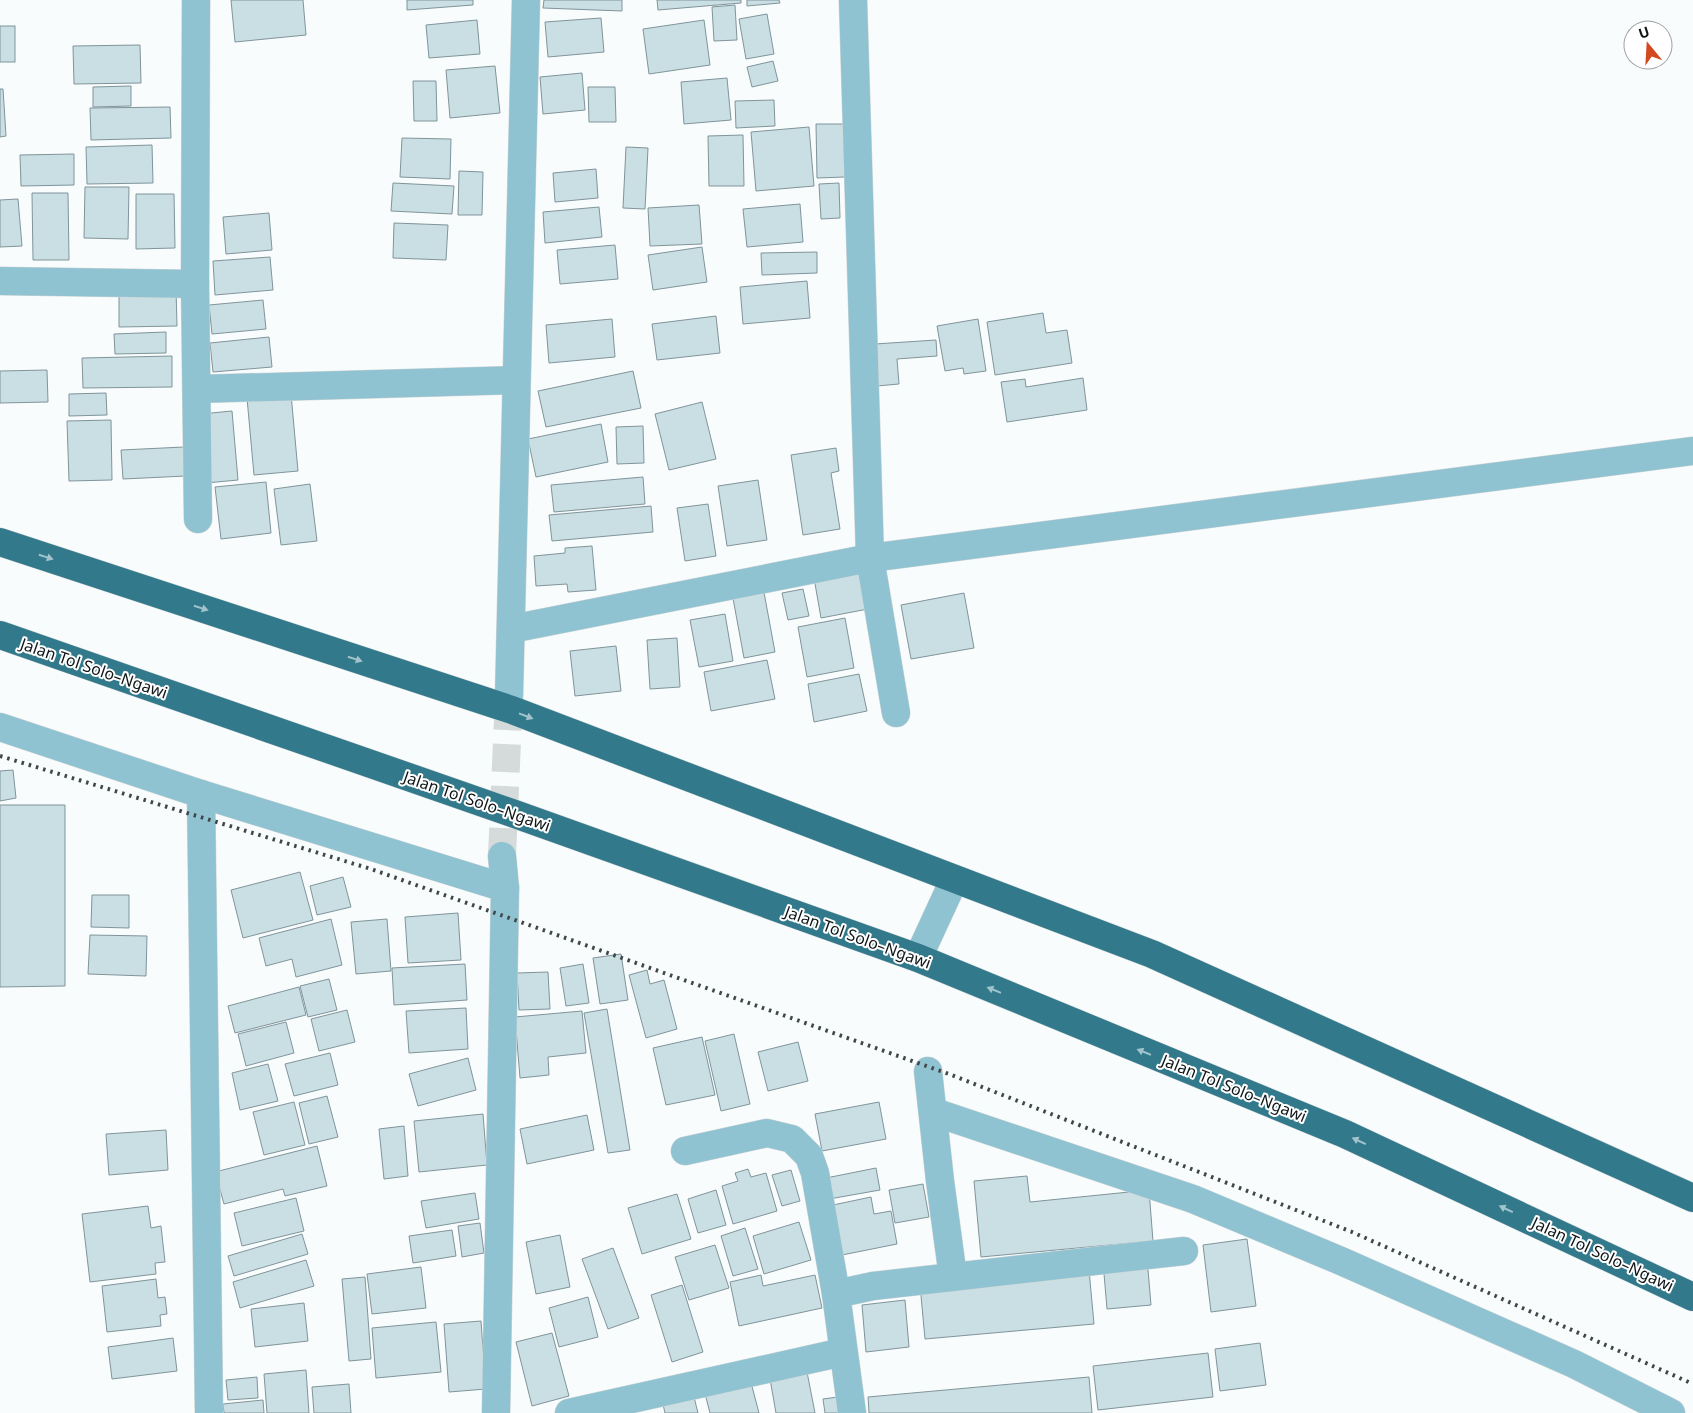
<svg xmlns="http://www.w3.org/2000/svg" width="1693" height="1413" viewBox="0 0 1693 1413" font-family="'Noto Sans',sans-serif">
<rect width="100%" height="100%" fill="#f8fcfd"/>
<g fill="#c9dfe4" stroke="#80949a">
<polygon points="231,0 303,0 306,35 235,42"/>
<polygon points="407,0 473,0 473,5 407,10"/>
<polygon points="544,0 622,0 622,11 543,8"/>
<polygon points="657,0 741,0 741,3 658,10"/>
<polygon points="747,0 779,0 780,3 747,6"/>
<polygon points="735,5 737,40 714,41 712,7"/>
<polygon points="767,14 774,54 746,59 739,19"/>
<polygon points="601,18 604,52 548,57 545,22"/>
<polygon points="477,20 480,54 429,58 426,25"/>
<polygon points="704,20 710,65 649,74 643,29"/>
<rect x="0" y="26" width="15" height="36"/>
<polygon points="140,45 141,83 74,84 73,46"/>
<polygon points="773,61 778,81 752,87 747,67"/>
<polygon points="495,66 500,113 450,118 446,70"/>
<polygon points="582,73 585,110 543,114 540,77"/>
<polygon points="727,78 731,120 684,124 681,82"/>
<polygon points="413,81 436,81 437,121 414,121"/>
<polygon points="131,86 131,106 93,107 93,87"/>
<polygon points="588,87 615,87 616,122 589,122"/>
<polygon points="0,89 3,89 6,136 0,137"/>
<polygon points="774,100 775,126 736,128 735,101"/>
<polygon points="170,107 171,138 91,140 90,108"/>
<polygon points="816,124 844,124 845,177 817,178"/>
<polygon points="809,127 814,186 756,191 751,132"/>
<polygon points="743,135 744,186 709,186 708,136"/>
<polygon points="402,138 451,139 450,179 400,177"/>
<polygon points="152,145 153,183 87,184 86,147"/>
<polygon points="626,147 648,148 645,209 623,208"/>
<polygon points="74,154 74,185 21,186 20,155"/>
<polygon points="596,169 598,198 555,202 553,173"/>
<polygon points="459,171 483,172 482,215 458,215"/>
<polygon points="393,183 454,186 452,214 391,211"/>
<polygon points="839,183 840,218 821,219 819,184"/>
<polygon points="85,187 129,187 128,239 84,238"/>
<polygon points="32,193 68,193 69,260 33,260"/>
<polygon points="136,194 174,194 175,248 136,249"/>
<polygon points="18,199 22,246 0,247 0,200"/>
<polygon points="800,204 803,242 747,247 743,209"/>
<polygon points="699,205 702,244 650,246 648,208"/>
<polygon points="599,207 602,237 545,243 543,212"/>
<polygon points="269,213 272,250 226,254 223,217"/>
<polygon points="394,223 448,225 446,260 393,258"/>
<polygon points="615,245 618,279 560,284 557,250"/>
<polygon points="702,247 707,282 653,290 648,255"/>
<polygon points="817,252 817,273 762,275 761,253"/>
<polygon points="270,257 273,290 215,295 213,261"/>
<polygon points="807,281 810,318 743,324 740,287"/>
<polygon points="176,289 177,326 119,327 119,290"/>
<polygon points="263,300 266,329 212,334 209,305"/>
<polygon points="1043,313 1046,333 1067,330 1072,363 995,375 987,322"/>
<polygon points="716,316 720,353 657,360 652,324"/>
<polygon points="612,319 615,357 549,363 546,325"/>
<polygon points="978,319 986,371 964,374 963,368 945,371 937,326"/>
<polygon points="166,332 166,353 115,354 114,334"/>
<polygon points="269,337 272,367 213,372 210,343"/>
<polygon points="936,340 937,356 897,359 899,384 877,386 875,344"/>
<polygon points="172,356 172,387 83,388 82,358"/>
<polygon points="47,370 48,402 0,403 0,371"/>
<polygon points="633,371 641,408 546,427 538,391"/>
<polygon points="1083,378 1087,410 1007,422 1001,382 1025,379 1026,387"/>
<polygon points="106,393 107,415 69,416 69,394"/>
<polygon points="291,394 298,471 254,475 247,398"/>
<polygon points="702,402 716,459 669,470 655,414"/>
<polygon points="232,411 238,480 206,483 201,414"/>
<polygon points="111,420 112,480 69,481 67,421"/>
<polygon points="601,424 608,462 536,477 528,439"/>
<polygon points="643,426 644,463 617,464 616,427"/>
<polygon points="184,447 186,476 123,479 121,450"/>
<polygon points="836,448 839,471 831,473 840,529 803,535 791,455"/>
<polygon points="643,477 645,504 554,512 551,485"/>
<polygon points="758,480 767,540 727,546 718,486"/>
<polygon points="266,482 271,533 221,539 215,487"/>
<polygon points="310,484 317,541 281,545 274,489"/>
<polygon points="708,504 716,556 685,561 677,508"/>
<polygon points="651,506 653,532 552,541 549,515"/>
<polygon points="592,546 596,590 568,592 567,584 536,586 534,556 565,553 565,548"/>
<polygon points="862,570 868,609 821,618 814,578"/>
<polygon points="763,587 775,652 744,658 732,593"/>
<polygon points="803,589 809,616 788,620 782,593"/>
<polygon points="964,593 974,648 911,659 901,605"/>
<polygon points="725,614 733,661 699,667 690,620"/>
<polygon points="845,618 854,668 807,677 798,627"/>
<polygon points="677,638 680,687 650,689 647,640"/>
<polygon points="616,646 621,691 575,696 570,651"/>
<polygon points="767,660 775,699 711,711 704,672"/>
<polygon points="859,674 867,711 814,722 808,684"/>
<polygon points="13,770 16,798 0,801 0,771"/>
<polygon points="0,805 65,805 65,986 0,987"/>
<polygon points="300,872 313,920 243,938 231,890"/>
<polygon points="343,877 351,907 317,915 310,886"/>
<polygon points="92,895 129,895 129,928 91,927"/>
<polygon points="458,913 461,960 408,963 405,917"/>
<polygon points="331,919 342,965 296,977 292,959 266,966 259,938"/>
<polygon points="387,919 391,971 356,974 351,922"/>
<polygon points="90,935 147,936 146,976 88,974"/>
<polygon points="621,954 628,1000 600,1004 593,958"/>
<polygon points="465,964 467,1000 394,1005 392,968"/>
<polygon points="583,964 589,1003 566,1006 560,968"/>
<polygon points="647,970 650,984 664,980 677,1029 646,1038 629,975"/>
<polygon points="548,972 550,1009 519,1010 517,973"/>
<polygon points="329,979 337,1010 308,1017 300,986"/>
<polygon points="299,987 306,1015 235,1033 228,1006"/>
<polygon points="466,1008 468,1049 409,1053 406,1011"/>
<polygon points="607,1009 630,1150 608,1153 584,1013"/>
<polygon points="347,1010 355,1042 319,1051 311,1019"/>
<polygon points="582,1011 586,1053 548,1057 549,1075 520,1078 515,1017"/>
<polygon points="286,1022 294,1053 246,1066 238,1034"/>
<polygon points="734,1034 750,1104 721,1111 705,1041"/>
<polygon points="702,1037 715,1095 666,1105 653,1048"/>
<polygon points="798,1042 808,1081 768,1091 758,1052"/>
<polygon points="330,1053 338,1085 294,1096 285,1064"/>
<polygon points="468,1058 476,1090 418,1106 409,1074"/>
<polygon points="268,1064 278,1101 240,1110 232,1073"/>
<polygon points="327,1096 338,1137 309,1144 299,1103"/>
<polygon points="294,1102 305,1145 264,1155 253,1112"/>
<polygon points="879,1102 886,1139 822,1151 815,1114"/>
<polygon points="483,1114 487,1165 419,1172 414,1121"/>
<polygon points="587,1115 594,1150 527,1164 520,1129"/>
<polygon points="404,1126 408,1176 384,1179 379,1129"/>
<polygon points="166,1130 168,1170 109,1175 106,1134"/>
<polygon points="317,1146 327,1186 285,1196 283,1189 224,1204 215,1172"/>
<polygon points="876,1168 880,1190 829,1199 826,1178"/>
<polygon points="748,1169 751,1177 766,1173 777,1211 733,1224 722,1186 738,1181 735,1173"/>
<polygon points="791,1170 800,1201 782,1206 772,1175"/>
<polygon points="1027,1176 1030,1202 1149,1190 1153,1241 981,1257 974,1181"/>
<polygon points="923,1184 929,1217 895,1223 889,1190"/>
<polygon points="716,1190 726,1225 698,1233 688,1199"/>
<polygon points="475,1193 479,1219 426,1228 421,1201"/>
<polygon points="677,1194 691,1239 642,1254 628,1208"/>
<polygon points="871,1197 874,1214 891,1211 897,1244 842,1255 833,1205"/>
<polygon points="296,1198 304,1231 242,1246 234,1213"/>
<polygon points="148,1206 151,1228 161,1226 165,1262 155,1263 156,1274 90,1282 82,1214"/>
<polygon points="799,1222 811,1260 764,1274 753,1236"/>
<polygon points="480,1223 484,1253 462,1257 458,1226"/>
<polygon points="745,1228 758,1269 733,1276 721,1236"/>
<polygon points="452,1230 456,1256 413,1263 409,1236"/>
<polygon points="302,1234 308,1254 234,1276 228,1256"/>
<polygon points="560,1235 570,1287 536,1294 526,1242"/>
<polygon points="1247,1239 1256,1306 1211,1312 1203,1245"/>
<polygon points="715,1245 729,1288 689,1300 675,1257"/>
<polygon points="613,1248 639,1318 608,1329 582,1259"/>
<polygon points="1147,1258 1151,1305 1107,1309 1103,1262"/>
<polygon points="306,1260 314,1286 240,1308 233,1282"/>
<polygon points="421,1267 426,1308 372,1314 367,1274"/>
<polygon points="1089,1270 1094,1324 925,1339 920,1285"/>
<polygon points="761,1275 763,1286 815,1275 822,1308 739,1326 730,1282"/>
<polygon points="365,1277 371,1359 349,1361 342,1279"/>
<polygon points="156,1279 158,1298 165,1297 167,1314 160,1315 161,1326 107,1332 102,1286"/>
<polygon points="682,1285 703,1352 672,1362 651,1295"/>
<polygon points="588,1297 598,1337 559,1347 549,1308"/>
<polygon points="905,1300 909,1347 866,1352 862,1305"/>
<polygon points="304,1303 308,1341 255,1347 251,1309"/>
<polygon points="481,1321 486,1389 449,1392 444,1324"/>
<polygon points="436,1322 441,1372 376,1378 372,1328"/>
<polygon points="552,1333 569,1396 532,1406 516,1342"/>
<polygon points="173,1338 177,1371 112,1379 108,1347"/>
<polygon points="1260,1343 1266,1385 1220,1391 1215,1349"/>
<polygon points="1208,1353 1213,1397 1098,1410 1093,1366"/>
<polygon points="306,1370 309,1413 267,1413 264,1374"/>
<polygon points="807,1372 815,1413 776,1413 770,1379"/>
<polygon points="749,1375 759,1413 710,1413 703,1386"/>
<polygon points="257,1377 258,1398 228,1400 226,1380"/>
<polygon points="1089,1377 1092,1413 869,1413 868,1397"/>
<polygon points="349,1384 351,1413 314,1413 312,1387"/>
<polygon points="693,1393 698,1413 665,1413 662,1400"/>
<polygon points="845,1396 847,1413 825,1413 823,1399"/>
<polygon points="263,1400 264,1413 224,1413 223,1404"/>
</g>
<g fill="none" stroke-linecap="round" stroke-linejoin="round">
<polyline stroke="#d5dadb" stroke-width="28" stroke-dasharray="28 14" stroke-linecap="butt" points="502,856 509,696"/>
<defs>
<g id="minor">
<polyline points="196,0 195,284 198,519"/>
<polyline points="853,0 870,558 896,713"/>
<polyline points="0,281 195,284"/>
<polyline points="197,389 516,380"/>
<polyline points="511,629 870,558 1693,451"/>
<polyline points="509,696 526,0"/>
<polyline points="0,727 201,794 505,888"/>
<polyline points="201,794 209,1413"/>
<polyline points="918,958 954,880"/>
<polyline points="934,1112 1193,1199 1341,1261 1574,1364 1671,1413"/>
<polyline points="685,1151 767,1133 792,1139 809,1156 815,1173 836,1294"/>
<polyline points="953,1277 1184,1251"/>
<polyline points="496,1413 505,888 502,856"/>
<polyline points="569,1413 843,1352"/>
<polyline points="852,1413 836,1294 873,1286 953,1277 940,1181 928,1071"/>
</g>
<g id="highway">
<polyline points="0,542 512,710 1152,954 1693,1198"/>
<polyline points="0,635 512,813 918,958 1345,1134 1693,1297"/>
</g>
</defs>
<use href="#minor" stroke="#d3d7d8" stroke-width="29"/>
<use href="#highway" stroke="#d3d7d8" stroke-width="29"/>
<use href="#minor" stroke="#90c3d1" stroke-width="28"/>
<use href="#highway" stroke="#31798b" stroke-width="28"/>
<polyline stroke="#414749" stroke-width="4" stroke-dasharray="2.5 5" stroke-linecap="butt" points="0,756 371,869 949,1074 1352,1232 1693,1384"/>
</g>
<defs><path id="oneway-solid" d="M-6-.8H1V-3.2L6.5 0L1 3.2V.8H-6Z" transform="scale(1.25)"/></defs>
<g fill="#a2c3cb">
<use href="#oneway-solid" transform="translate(46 557) rotate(18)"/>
<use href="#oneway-solid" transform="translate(201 608) rotate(18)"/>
<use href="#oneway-solid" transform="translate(355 659) rotate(18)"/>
<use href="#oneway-solid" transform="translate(526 716) rotate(21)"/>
<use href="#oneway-solid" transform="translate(994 990) rotate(-158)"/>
<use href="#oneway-solid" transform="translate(1144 1052) rotate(-158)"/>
<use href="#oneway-solid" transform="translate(1359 1141) rotate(-155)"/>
<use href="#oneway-solid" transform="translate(1506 1209) rotate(-155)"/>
</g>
<g text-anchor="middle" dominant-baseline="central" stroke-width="4" stroke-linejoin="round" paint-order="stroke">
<g font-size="16" fill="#0f1618" stroke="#fff">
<text transform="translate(94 668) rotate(19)">Jalan Tol Solo–Ngawi</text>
<text transform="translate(477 801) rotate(19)">Jalan Tol Solo–Ngawi</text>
<text transform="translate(858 937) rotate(20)">Jalan Tol Solo–Ngawi</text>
<text transform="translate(1234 1088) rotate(22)">Jalan Tol Solo–Ngawi</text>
<text transform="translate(1603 1254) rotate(25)">Jalan Tol Solo–Ngawi</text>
</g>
</g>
<g transform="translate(1648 45) rotate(342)"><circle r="24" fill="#ffffff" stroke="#9fa2a3"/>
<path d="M0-4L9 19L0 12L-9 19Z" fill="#d24920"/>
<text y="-8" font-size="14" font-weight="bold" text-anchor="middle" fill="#0f1618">U</text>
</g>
</svg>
